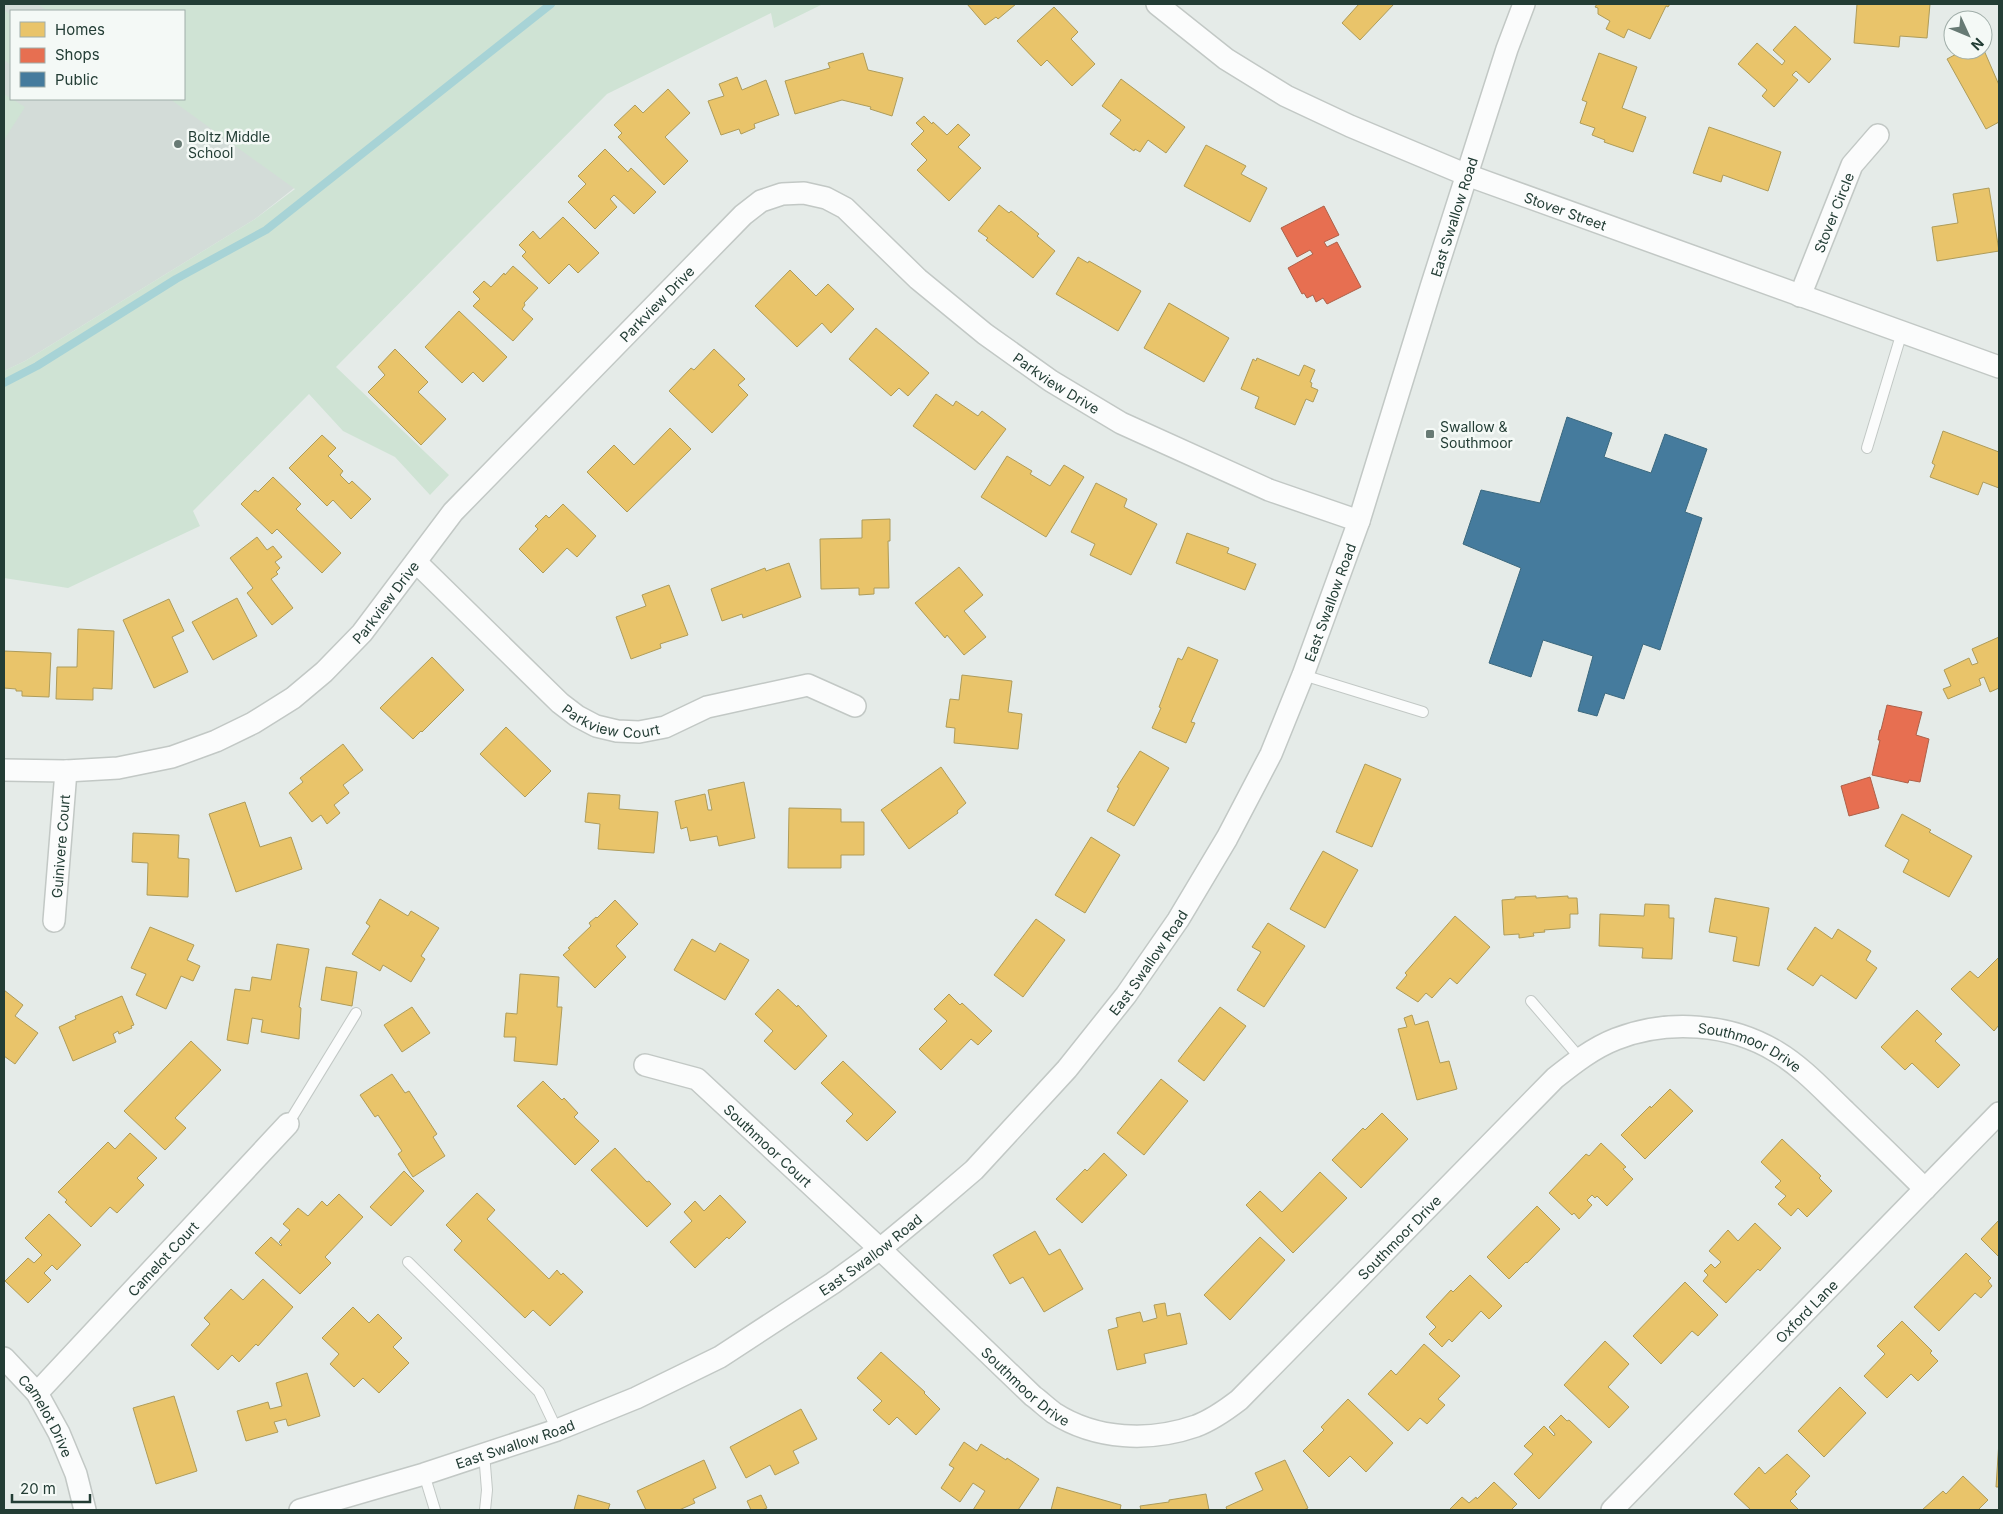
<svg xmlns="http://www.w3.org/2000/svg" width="2003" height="1514" viewBox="0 0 2003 1514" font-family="Inter,sans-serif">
<rect width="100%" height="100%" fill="#e5ebe8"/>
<path fill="#d3dcd8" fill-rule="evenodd" d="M 4,4 L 527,4 L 255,219 L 25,361 L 4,371 ZM 11,11 L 184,11 L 184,99 L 11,99 Z"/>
<g fill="#cfe3d4">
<polygon points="37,4 823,4 774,28 771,13 607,94 336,367 449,475 430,495 395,457 343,431 309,394 193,511 200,526 68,588 4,578 4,371 25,361 255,219 295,189 170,99 184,99 184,11 48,11"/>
<polygon points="4,10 11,15 11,65 4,60"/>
<polygon points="4,94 25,107 4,140"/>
</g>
<g fill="#e9c46a" stroke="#ae9c5a">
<polygon points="967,4 1016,4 998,19 996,17 985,25"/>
<polygon points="1359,4 1394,4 1360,40 1342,23"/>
<polygon points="1597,4 1670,4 1668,7 1666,6 1650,39 1628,29 1624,38 1606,29 1610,21 1598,14 1598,8 1595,7"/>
<polygon points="1857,4 1930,4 1927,38 1900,36 1899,47 1854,43"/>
<polygon points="1054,7 1078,32 1071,39 1095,64 1072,86 1047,60 1041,66 1017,41"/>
<polygon points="1795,26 1831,59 1809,83 1796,71 1792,75 1798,80 1774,107 1762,96 1767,90 1738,64 1757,43 1782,65 1785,61 1773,50"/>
<polygon points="1983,48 1999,85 1999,122 1986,129 1947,59 1964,50 1983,50"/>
<polygon points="863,53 868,70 903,78 892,116 870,109 871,107 842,100 795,114 785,81 830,68 828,63"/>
<polygon points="1599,53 1637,67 1622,108 1646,117 1633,152 1604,142 1605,140 1592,135 1595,128 1580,123 1587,102 1582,100"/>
<polygon points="737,77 742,90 766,80 779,115 754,124 755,128 741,134 739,129 721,135 708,101 724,96 719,84"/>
<polygon points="1121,79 1185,127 1166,153 1148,140 1140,152 1135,149 1134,151 1110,134 1121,120 1102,106"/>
<polygon points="668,89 690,113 665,137 688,161 664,185 618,137 622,133 614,125 635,105 643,113"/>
<polygon points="924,116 932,124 933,122 947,135 958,124 970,135 958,147 981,168 949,201 917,170 927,160 911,144 924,131 916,123"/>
<polygon points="1709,127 1781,152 1768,191 1723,175 1721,182 1693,173"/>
<polygon points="1206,145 1246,166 1241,174 1267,188 1250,222 1184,186"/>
<polygon points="605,149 628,172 631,168 656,192 634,214 614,195 610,199 617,207 595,229 568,202 586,184 578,176"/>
<polygon points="1989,188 1999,251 1937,261 1932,227 1958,223 1953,194"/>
<polygon points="999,205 1009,213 1011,211 1039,234 1037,236 1055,251 1033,278 986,240 988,238 978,231"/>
<polygon points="563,217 599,253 578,273 569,264 549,284 522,256 526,252 519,245 533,231 540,239"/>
<polygon points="1078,257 1088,263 1089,261 1141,291 1118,331 1056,294"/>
<polygon points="513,266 538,288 524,303 525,305 522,309 533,319 513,341 473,306 480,299 473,292 484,281 491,287 504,273 505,275"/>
<polygon points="790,270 816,296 828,284 854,309 831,333 822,323 797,347 755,306"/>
<polygon points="1169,303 1229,338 1204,382 1144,348"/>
<polygon points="459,311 507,357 483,382 473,372 462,383 425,347"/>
<polygon points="876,328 929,373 908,396 899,388 891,396 849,359"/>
<polygon points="395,349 428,382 418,392 446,419 421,445 368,392 385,375 378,367"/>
<polygon points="714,349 745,379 738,385 748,395 712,433 669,391 691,368 694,370"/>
<polygon points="1257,358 1299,376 1304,365 1315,370 1310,382 1312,383 1311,387 1318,390 1313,402 1306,399 1295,425 1255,408 1259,397 1241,389 1253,359 1256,361"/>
<polygon points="936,394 953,406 956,401 978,416 982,411 1006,429 975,470 913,426"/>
<polygon points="670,428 691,449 627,512 587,472 614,445 634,465"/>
<polygon points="1943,431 1999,452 1999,488 1983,482 1978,495 1930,477 1935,465 1932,463"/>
<polygon points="322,435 336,448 328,456 343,471 340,475 349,484 352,481 371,499 351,519 333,500 327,506 289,468"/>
<polygon points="1007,456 1032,471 1030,474 1050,486 1064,465 1084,477 1046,537 981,497"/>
<polygon points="273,477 301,504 296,509 341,553 322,573 277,529 272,534 241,504 255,490 258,492"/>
<polygon points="1096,483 1127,499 1124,507 1157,524 1131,575 1090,555 1095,544 1071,532"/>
<polygon points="563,504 596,536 577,557 567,548 543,573 519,549 538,529 535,526 546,515 549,518"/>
<polygon points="890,519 890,541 888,541 889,588 874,588 874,594 859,595 859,588 821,589 820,539 862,538 862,520"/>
<polygon points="1187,533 1229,548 1227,553 1256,564 1245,590 1176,563"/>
<polygon points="257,537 267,550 273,546 282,557 275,562 280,568 276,572 278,574 271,579 293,608 272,625 247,593 253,588 230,558"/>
<polygon points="789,563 801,597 743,618 742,614 722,621 711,589 765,568 766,571"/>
<polygon points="959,567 983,595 964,611 986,637 964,655 947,635 945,638 915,603"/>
<polygon points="669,585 688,635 660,644 661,648 631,659 616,617 646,606 642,595"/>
<polygon points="237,598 257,636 213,660 192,622"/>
<polygon points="169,599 184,631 172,637 188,672 154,688 123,620"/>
<polygon points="78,629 114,631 112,689 93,688 93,700 56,699 57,667 77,667"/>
<polygon points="1999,637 1999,688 1990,692 1984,677 1979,679 1981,685 1948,699 1943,689 1951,686 1944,670 1969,658 1972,665 1978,663 1972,649"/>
<polygon points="1188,647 1218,660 1191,722 1195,723 1186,743 1152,728 1161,708 1159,707 1178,658 1182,660"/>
<polygon points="4,651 51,653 49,697 22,696 22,691 16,691 16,689 4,688"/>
<polygon points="432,657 464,690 422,732 421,731 413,739 380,708"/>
<polygon points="962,675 1012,681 1008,712 1022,714 1018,749 954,743 955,728 946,727 950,699 959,700"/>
<polygon points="506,727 551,771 525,797 480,754"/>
<polygon points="343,744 363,770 343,785 349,793 334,805 340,813 327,824 321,815 312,822 289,793 303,782 300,778"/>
<polygon points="1140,751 1169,768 1134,826 1107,811 1119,788 1117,787"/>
<polygon points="1365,764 1401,779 1372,847 1336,832"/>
<polygon points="941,767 966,803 957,811 958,813 909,849 881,810"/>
<polygon points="744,782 755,838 719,846 717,836 690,841 687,827 681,829 675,801 705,794 708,810 712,810 708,790"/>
<polygon points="588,793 620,795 619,809 658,812 654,853 598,849 600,824 585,822"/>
<polygon points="245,802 260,847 291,837 302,869 236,892 209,814"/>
<polygon points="789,808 841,809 841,822 864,822 864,855 841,855 841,868 788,868"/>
<polygon points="1902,814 1931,830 1929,832 1972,856 1949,897 1903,872 1909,860 1885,846"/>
<polygon points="133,833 179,835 178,858 189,859 188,897 147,895 148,863 132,862"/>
<polygon points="1091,837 1120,855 1085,913 1055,895"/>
<polygon points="1323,851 1358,870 1325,928 1290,909"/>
<polygon points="1536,896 1536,898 1568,896 1568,898 1577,898 1578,914 1570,914 1570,928 1544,930 1545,932 1533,933 1534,936 1519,938 1519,934 1504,935 1502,900 1515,899 1515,897"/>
<polygon points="1715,898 1769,908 1759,966 1733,961 1737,937 1709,932"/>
<polygon points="380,899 408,916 411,911 439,928 421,956 425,959 411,982 383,965 380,971 352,954 370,926 366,923"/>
<polygon points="615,900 638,924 616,946 626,957 595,988 563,955 570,949 568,948 591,926 589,923 596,917 597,918"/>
<polygon points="1645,904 1669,905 1669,918 1674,918 1672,959 1642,958 1643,948 1599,946 1600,914 1644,916"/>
<polygon points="1455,916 1490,947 1457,984 1450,978 1432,998 1426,993 1418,1002 1396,988 1407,975 1405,973"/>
<polygon points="1036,919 1065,940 1023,997 994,975"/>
<polygon points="1268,923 1305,946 1264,1007 1237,990 1261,952 1252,947"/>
<polygon points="150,927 194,945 187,960 200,966 193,981 181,976 166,1009 136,995 146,974 131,968"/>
<polygon points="1815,927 1832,939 1838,929 1871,951 1866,960 1877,968 1856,999 1821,975 1813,986 1787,969"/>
<polygon points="692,939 715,952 720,943 749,960 725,1000 674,970"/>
<polygon points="277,944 309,949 299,1007 301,1008 299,1039 261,1032 263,1020 252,1018 248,1044 227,1040 235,989 250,991 252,977 271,980"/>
<polygon points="1999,957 1999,1025 1994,1031 1951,989 1970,971 1978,978"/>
<polygon points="326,967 357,972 352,1006 321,1000"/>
<polygon points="520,974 559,977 557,1007 562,1007 557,1065 514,1061 516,1037 504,1037 506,1013 517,1014"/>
<polygon points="778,989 797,1007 798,1005 827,1036 795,1070 764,1041 773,1031 755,1014"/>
<polygon points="4,990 23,1005 15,1016 38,1033 15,1064 4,1056"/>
<polygon points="949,994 960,1005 962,1003 992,1031 978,1045 971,1039 941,1070 919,1049 947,1021 934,1009"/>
<polygon points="122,996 134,1025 131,1026 132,1028 119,1034 118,1031 113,1034 116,1042 73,1061 59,1027 76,1019 75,1016"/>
<polygon points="412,1007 430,1033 402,1052 384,1025"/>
<polygon points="1220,1007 1246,1026 1204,1081 1178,1061"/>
<polygon points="1917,1010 1942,1034 1935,1041 1960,1065 1938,1088 1912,1063 1905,1070 1881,1047"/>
<polygon points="1412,1015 1415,1025 1428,1021 1440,1063 1449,1061 1457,1089 1417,1100 1398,1029 1407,1027 1404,1018"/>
<polygon points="191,1041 221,1070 175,1118 186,1128 165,1150 124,1111"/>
<polygon points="843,1061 896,1112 867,1141 846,1121 853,1114 821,1083"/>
<polygon points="392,1074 405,1093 409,1091 437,1134 433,1137 445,1156 413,1177 398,1154 402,1151 378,1115 375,1117 360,1095"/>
<polygon points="1161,1079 1188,1101 1144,1155 1117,1133"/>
<polygon points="543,1081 562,1100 564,1098 578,1113 574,1117 599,1141 575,1165 517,1106"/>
<polygon points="1670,1089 1693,1111 1645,1159 1621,1135 1650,1106 1651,1108"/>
<polygon points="1382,1113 1408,1139 1361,1188 1332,1160 1363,1128 1365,1130"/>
<polygon points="130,1133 157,1158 137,1178 144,1185 117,1213 110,1207 91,1227 65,1202 67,1200 58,1192 108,1142 115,1149"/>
<polygon points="1782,1139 1821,1176 1819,1178 1832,1191 1807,1217 1798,1208 1791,1216 1778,1204 1786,1196 1775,1187 1781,1181 1761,1162"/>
<polygon points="1601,1143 1626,1167 1623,1169 1633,1179 1607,1206 1597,1196 1595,1198 1592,1195 1587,1200 1592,1205 1579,1219 1574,1213 1572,1215 1549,1193 1586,1154 1589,1156"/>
<polygon points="615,1148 647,1182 649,1181 671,1204 647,1227 591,1170"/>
<polygon points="1104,1153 1127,1175 1082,1223 1056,1199 1085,1169 1087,1171"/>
<polygon points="404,1171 424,1191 391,1226 370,1207"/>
<polygon points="1320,1172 1347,1198 1293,1253 1246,1205 1260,1191 1282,1212"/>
<polygon points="477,1193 495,1210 487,1219 549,1279 557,1270 561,1275 563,1273 583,1292 550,1326 533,1310 525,1318 454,1250 462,1241 446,1225"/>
<polygon points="339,1194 363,1217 325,1257 331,1263 300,1294 255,1253 271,1237 281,1246 282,1245 279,1242 290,1230 283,1224 298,1208 308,1216 322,1201 327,1206"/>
<polygon points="720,1195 746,1222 729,1239 727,1237 695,1268 670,1242 692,1221 684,1212 695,1201 704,1211"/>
<polygon points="1537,1206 1560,1229 1527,1263 1526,1262 1509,1279 1487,1257"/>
<polygon points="49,1214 81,1245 57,1270 52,1265 44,1273 51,1280 28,1303 5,1281 28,1258 34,1263 42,1255 25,1238"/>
<polygon points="1999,1220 1999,1257 1981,1239"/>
<polygon points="1755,1223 1781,1248 1760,1271 1758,1269 1726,1303 1703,1281 1708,1275 1704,1271 1711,1264 1715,1268 1721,1262 1709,1251 1728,1230 1738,1241"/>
<polygon points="1035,1231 1049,1255 1060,1249 1083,1289 1044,1312 1023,1277 1010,1284 993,1255"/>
<polygon points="1260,1237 1285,1260 1230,1320 1204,1295"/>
<polygon points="1966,1253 1991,1278 1988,1281 1992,1286 1981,1298 1975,1293 1939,1331 1914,1307"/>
<polygon points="1470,1275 1502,1306 1489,1319 1481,1311 1452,1342 1449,1339 1442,1347 1429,1334 1436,1327 1426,1317 1451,1290 1453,1292"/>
<polygon points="263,1279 293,1307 258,1346 256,1344 239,1362 232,1355 218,1370 191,1345 210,1324 204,1318 231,1289 243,1300"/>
<polygon points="1685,1282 1718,1315 1698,1336 1692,1331 1661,1364 1633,1336"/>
<polygon points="1165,1303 1167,1316 1180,1313 1187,1344 1144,1354 1146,1363 1117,1370 1108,1330 1118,1327 1116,1318 1140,1312 1143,1322 1157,1318 1154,1305"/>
<polygon points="353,1307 369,1323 378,1314 402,1338 393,1347 409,1363 379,1393 363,1378 354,1387 330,1364 339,1354 322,1338"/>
<polygon points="1902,1321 1932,1351 1930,1353 1938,1361 1918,1381 1911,1374 1887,1398 1864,1376 1885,1354 1877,1346"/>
<polygon points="1605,1341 1629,1364 1608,1387 1629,1407 1609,1428 1564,1385"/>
<polygon points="1424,1344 1460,1376 1438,1399 1445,1405 1427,1424 1420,1418 1408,1431 1368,1394 1391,1370 1396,1375"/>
<polygon points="881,1352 925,1392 924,1393 940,1409 916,1435 897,1417 889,1425 873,1410 882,1401 857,1378"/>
<polygon points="307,1373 320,1416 288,1426 286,1419 274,1422 278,1432 246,1441 237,1411 268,1402 270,1409 282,1406 276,1383"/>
<polygon points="1840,1387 1866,1413 1824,1457 1798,1431"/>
<polygon points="174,1396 197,1471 156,1484 133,1408"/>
<polygon points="1348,1399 1393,1443 1366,1472 1350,1456 1329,1477 1303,1451 1324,1430 1321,1427"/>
<polygon points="801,1409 817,1439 793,1451 799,1463 775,1475 770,1465 746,1478 730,1447"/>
<polygon points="1561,1415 1567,1421 1569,1420 1592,1442 1539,1499 1514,1474 1533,1454 1524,1446 1544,1426 1554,1436 1555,1434 1549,1427"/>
<polygon points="1999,1441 1999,1487 1996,1487"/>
<polygon points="964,1442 977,1451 981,1444 1006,1460 1007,1458 1039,1479 1018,1510 973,1510 985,1491 973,1483 960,1502 941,1488 954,1468 949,1465"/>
<polygon points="1787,1454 1810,1476 1795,1492 1797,1494 1790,1501 1799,1510 1751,1510 1734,1494 1759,1467 1765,1474"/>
<polygon points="704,1460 716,1488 693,1499 695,1503 679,1510 646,1510 637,1491"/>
<polygon points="1285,1460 1308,1508 1304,1510 1227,1510 1226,1507 1263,1490 1255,1473"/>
<polygon points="1963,1476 1988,1500 1978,1510 1922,1510 1943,1491 1946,1494"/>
<polygon points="1494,1482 1517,1504 1511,1510 1449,1510 1462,1497 1469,1503 1476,1497 1477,1499"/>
<polygon points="1057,1487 1121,1505 1120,1510 1051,1510"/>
<polygon points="1206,1494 1209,1510 1141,1510 1140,1506 1169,1502 1169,1500"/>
<polygon points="578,1495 610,1504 608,1510 574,1510"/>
<polygon points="761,1495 767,1508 762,1510 751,1510 747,1501"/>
</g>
<g fill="#e76f51" stroke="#ac6049">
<polygon points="1324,206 1339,235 1324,242 1327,247 1337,242 1361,287 1327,304 1323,298 1316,302 1313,295 1307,298 1304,293 1302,294 1288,268 1313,254 1310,250 1297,257 1281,228"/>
<polygon points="1887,705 1922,712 1916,735 1929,739 1920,782 1909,780 1908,783 1872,775 1880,740 1878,740 1880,730 1881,730"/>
<polygon points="1870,777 1879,808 1849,816 1841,786"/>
</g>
<polygon fill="#457b9d" stroke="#3b687e" points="1567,417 1612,433 1604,457 1651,473 1665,434 1707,449 1685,512 1702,518 1660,650 1643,644 1624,699 1605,693 1597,716 1578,711 1593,656 1543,640 1531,677 1489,663 1521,568 1463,544 1481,490 1540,503"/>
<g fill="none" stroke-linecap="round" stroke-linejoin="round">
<polyline stroke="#a7d3d6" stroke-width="8" points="4,383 37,366 176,279 266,230 551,4"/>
<defs>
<g id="service">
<polyline points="1867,448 1902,332"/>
<polyline points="1303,675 1423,712"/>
<polyline points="1531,1001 1580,1058"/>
<polyline points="288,1124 356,1013"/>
<polyline points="408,1262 539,1392 557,1430"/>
<polyline points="484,1453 487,1490 485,1510"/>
<polyline points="424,1474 435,1510"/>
</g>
<g id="minor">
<path id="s1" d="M 1157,4 L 1226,59 L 1286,96 L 1350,126 L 1467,175 L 1999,367"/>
<path id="s2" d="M 1800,296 L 1852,165 L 1878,135"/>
<path id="s3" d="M 416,562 L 560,703 L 577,716 L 596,726 L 617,731 L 639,732 L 665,727 L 707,707 L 808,685 L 855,706"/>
<path id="s4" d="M 4,770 L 66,771 L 118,768 L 172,757 L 216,741 L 253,723 L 293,698 L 324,672 L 362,633 L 453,512 L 743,215 L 761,201 L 782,194 L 804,193 L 826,198 L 845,208 L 918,279 L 985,334 L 1051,381 L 1121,423 L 1269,490 L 1359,521"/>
<path id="s5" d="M 54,921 L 66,771"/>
<path id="s6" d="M 645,1065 L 697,1079 L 880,1249 L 1033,1396 C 1040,1401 1047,1408 1054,1413 C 1096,1440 1150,1442 1196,1426 C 1212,1420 1226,1410 1239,1400 L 1555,1078 C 1574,1063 1593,1048 1616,1039 C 1667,1019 1730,1023 1777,1052 C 1802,1067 1822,1089 1843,1109 C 1871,1136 1898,1162 1925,1189"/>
<path id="s7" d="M 4,1358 L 37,1393 L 59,1433 L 76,1474 L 85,1510"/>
<path id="s8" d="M 37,1393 L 288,1124"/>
<path id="s9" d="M 300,1510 L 424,1474 L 557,1430 L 636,1398 L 720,1357 L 833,1283 L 880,1249 L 926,1211 L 974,1170 L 1067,1069 L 1126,995 L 1178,920 L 1227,838 L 1271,754 L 1303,675 L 1359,521 L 1431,287 L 1507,49 L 1524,4"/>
<path id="s10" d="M 1612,1510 L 1999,1113"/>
</g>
</defs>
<use href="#service" stroke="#c2c8c5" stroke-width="12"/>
<use href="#minor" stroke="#c2c8c5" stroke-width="24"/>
<use href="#service" stroke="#fbfcfc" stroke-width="10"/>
<use href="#minor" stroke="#fbfcfc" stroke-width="21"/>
</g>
<g fill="#677a74" stroke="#f4f9f6" stroke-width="2">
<circle cx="178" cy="144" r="5"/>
<rect x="1425" y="429" width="10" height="10" rx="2.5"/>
</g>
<g text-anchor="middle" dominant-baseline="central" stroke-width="5" stroke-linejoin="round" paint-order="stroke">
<g font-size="14" fill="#233d35" stroke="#f4f9f6" text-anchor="start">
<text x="188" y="136">Boltz Middle<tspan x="188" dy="16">School</tspan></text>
<text x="1440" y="426">Swallow &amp;<tspan x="1440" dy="16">Southmoor</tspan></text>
</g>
<g font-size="14" fill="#233d35" stroke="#f4f9f6">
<text stroke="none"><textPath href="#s1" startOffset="461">Stover Street</textPath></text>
<text stroke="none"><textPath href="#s2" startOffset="90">Stover Circle</textPath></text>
<text stroke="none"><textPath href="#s9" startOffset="1845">East Swallow Road</textPath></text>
<text stroke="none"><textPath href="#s4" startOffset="842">Parkview Drive</textPath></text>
<text stroke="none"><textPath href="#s4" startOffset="1352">Parkview Drive</textPath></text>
<text stroke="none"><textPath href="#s4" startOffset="438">Parkview Drive</textPath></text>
<text stroke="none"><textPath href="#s9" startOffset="1440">East Swallow Road</textPath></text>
<text stroke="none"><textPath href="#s3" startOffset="258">Parkview Court</textPath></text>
<text stroke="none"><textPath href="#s5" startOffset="75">Guinivere Court</textPath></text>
<text stroke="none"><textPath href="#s9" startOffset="1035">East Swallow Road</textPath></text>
<text stroke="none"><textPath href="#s6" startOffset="1404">Southmoor Drive</textPath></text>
<text stroke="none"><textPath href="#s6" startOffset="151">Southmoor Court</textPath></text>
<text stroke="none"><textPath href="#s6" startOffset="969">Southmoor Drive</textPath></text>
<text stroke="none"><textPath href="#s9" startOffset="630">East Swallow Road</textPath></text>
<text stroke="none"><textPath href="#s8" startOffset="184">Camelot Court</textPath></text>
<text stroke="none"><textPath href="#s10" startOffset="278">Oxford Lane</textPath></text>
<text stroke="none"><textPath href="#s6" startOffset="504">Southmoor Drive</textPath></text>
<text stroke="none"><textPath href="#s7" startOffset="72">Camelot Drive</textPath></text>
<text stroke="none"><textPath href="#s9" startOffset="225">East Swallow Road</textPath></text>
</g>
</g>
<rect width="2003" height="1514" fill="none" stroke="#233d35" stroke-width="10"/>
<rect x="10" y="10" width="175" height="90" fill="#f4f9f6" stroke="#a0aea9"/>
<rect x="20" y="22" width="25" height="15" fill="#e9c46a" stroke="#a0aea9"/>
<text x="55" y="35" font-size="15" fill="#233d35">Homes</text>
<rect x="20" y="48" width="25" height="15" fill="#e76f51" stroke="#a0aea9"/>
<text x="55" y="60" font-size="15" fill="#233d35">Shops</text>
<rect x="20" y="72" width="25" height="15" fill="#457b9d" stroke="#a0aea9"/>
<text x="55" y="85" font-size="15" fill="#233d35">Public</text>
<g transform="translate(1968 35) rotate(134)"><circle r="24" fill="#f4f9f6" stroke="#a0aea9"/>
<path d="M0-4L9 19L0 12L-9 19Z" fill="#677a74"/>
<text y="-8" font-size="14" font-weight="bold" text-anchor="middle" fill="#233d35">N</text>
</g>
<path d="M12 1494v8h78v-8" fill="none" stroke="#233d35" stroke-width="2.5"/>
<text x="20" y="1494" font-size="15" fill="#233d35" stroke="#f4f9f6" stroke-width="4" paint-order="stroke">20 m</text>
</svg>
